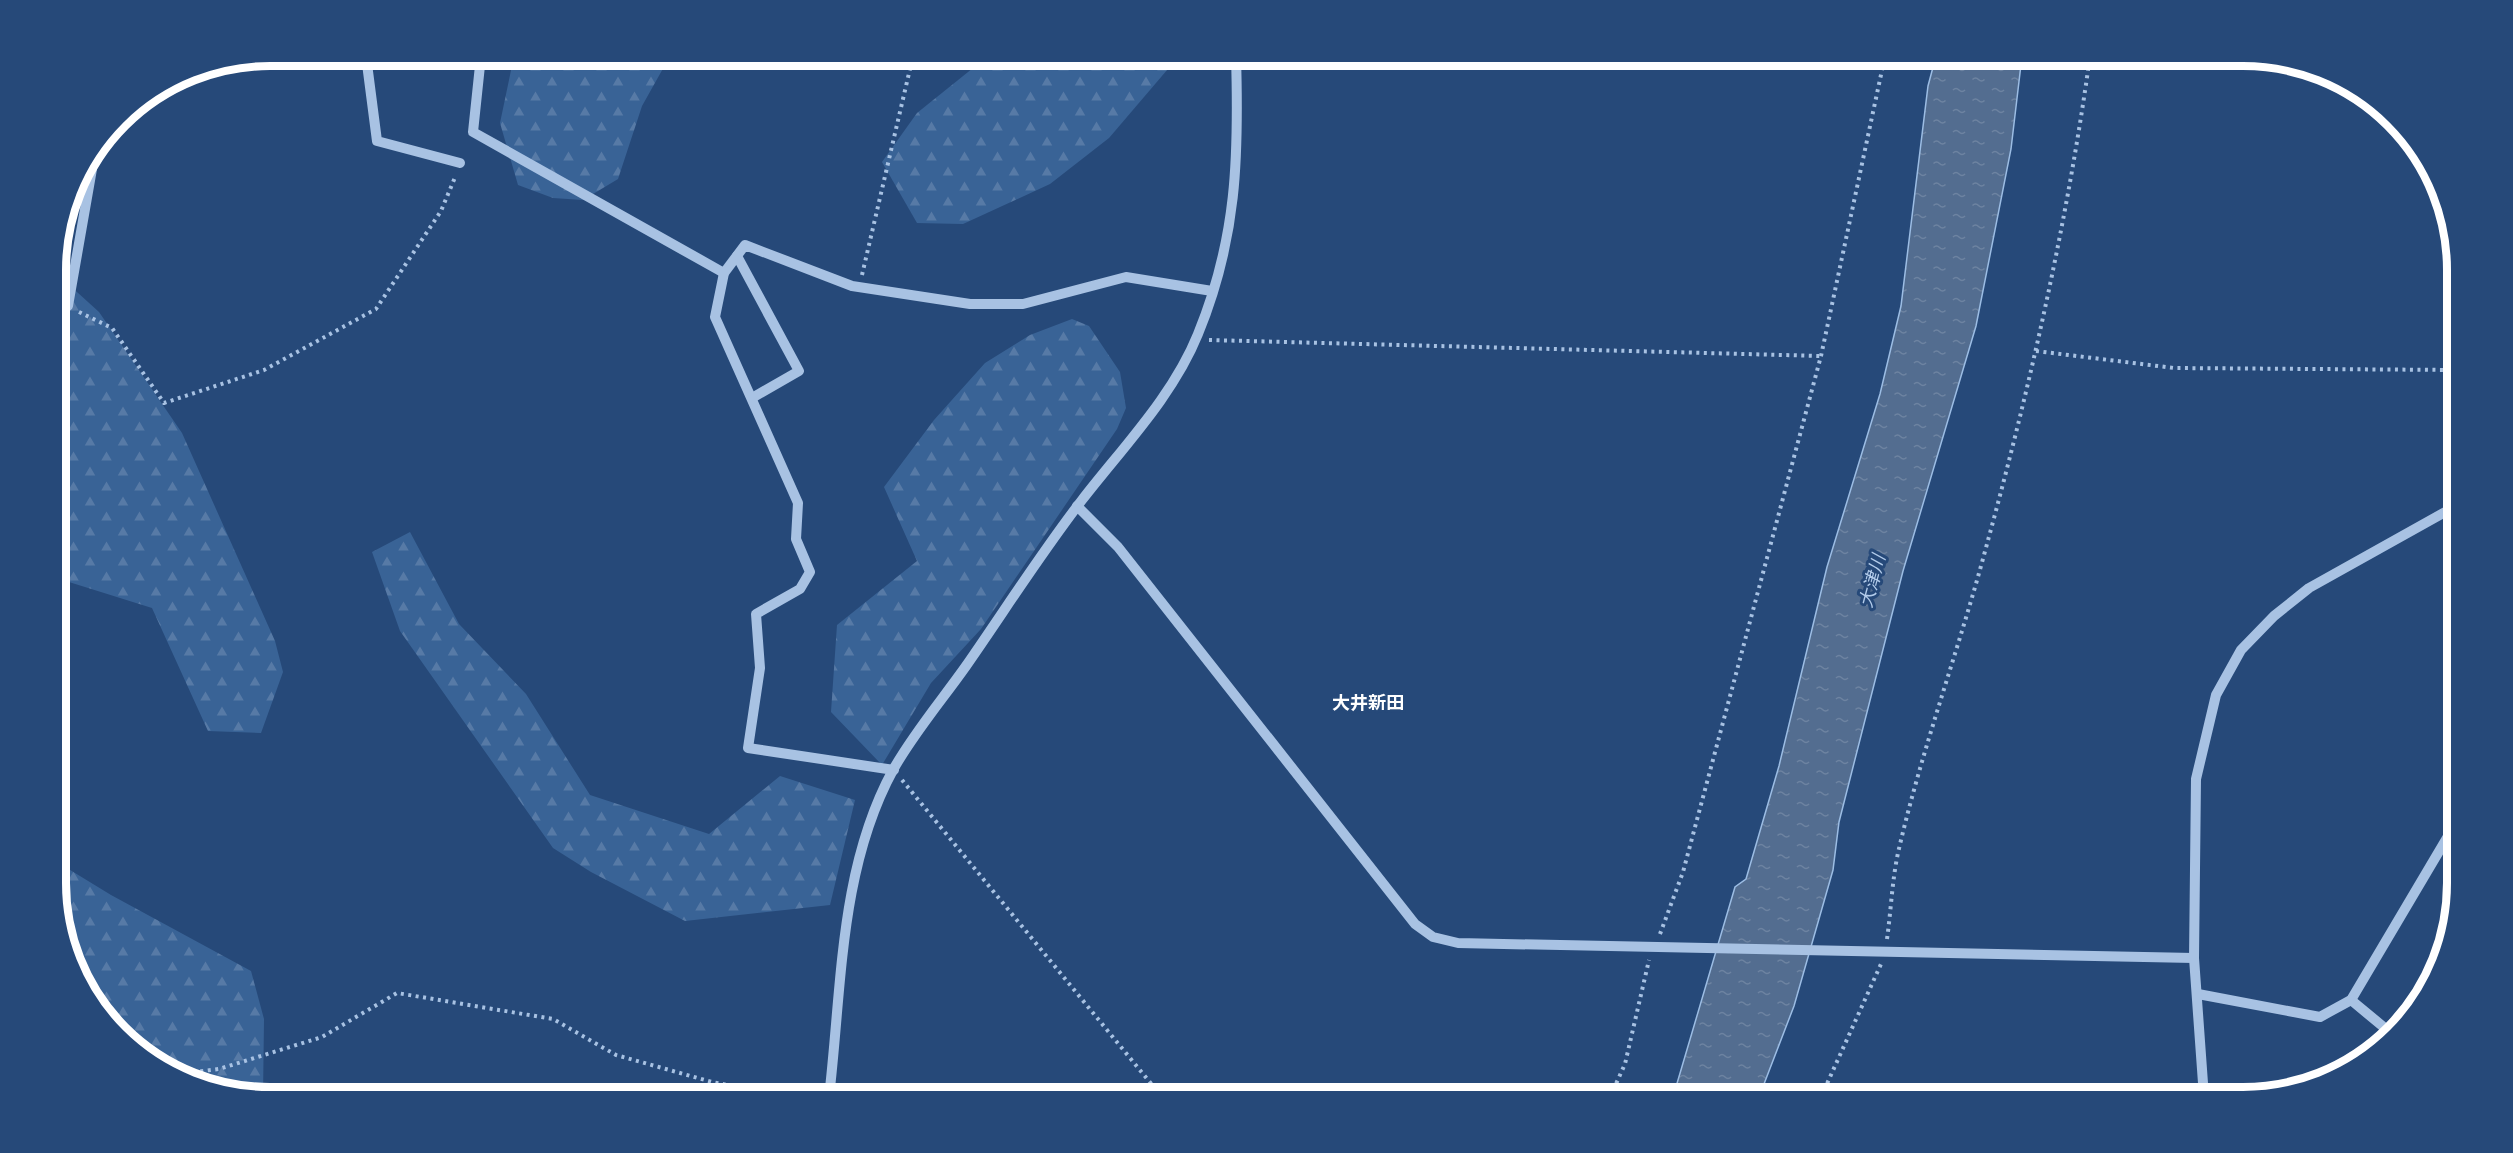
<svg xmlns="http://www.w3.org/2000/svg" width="2513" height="1153" viewBox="0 0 2513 1153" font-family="Raleway,'Noto Sans JP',sans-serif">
<defs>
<pattern id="forest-firs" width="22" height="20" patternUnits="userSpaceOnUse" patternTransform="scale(1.5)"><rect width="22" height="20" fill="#396396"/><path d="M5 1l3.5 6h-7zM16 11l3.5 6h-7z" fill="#577aa6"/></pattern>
<pattern id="water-ripples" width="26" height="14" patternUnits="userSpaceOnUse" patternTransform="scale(1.5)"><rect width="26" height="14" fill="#536d90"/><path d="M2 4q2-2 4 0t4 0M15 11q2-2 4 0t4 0" fill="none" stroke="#6d83a1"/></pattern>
</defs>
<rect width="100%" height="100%" fill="#264979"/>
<g fill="url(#forest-firs)">
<polygon points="514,56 670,56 642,106 618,179 583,200 553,198 518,185 500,123"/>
<polygon points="988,56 1179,56 1109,138 1050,184 963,224 917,223 882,162 917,113"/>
<polygon points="56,273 99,312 182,433 275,641 283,672 261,733 208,731 152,608 69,582 57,558"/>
<polygon points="1072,319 1089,326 1120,372 1126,408 1117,429 981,629 931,683 882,765 831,712 837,625 917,561 884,487 934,420 985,363 1030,335"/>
<polygon points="410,532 459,624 526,694 590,795 709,834 780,776 855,800 830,905 685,921 591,872 553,848 400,631 372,552"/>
<polygon points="57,862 111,895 251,971 264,1019 263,1096 188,1081 100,1013 57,911"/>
</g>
<polygon fill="url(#water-ripples)" stroke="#9cbde4" stroke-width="1.5" points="1936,56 2022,56 2011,149 1976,326 1903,571 1839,822 1833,870 1794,1006 1759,1097 1673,1097 1735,887 1746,879 1779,766 1827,567 1880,394 1901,306 1928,86"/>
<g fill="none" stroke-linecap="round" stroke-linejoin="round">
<g stroke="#a8c2e3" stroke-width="4" stroke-dasharray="3 4.5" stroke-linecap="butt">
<polyline points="862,275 913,56"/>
<polyline points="79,312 112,328 164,403 264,370 376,309 441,211 456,175"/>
<polyline points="1209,340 1821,356"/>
<polyline points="2036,351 2174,368 2456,370"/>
<polyline points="902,780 1162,1097"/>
<polyline points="1660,934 1683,872 1821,356 1885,56"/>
<path d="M 1887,939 C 1891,911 1892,881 1898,853 C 1921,752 1957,655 1984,555 C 2029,391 2067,224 2090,56"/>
<polyline points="178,1074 219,1069 322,1037 397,993 553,1019 616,1055 712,1082 790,1097"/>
<polyline points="1610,1097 1625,1064 1649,960"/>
<polyline points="1821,1097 1881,964"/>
</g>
<g stroke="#a8c2e3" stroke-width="10">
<polyline points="366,56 377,141 460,163"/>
<polyline points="481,56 473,132 724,273"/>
<polyline points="737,256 799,371 752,398"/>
<polyline points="68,306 95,152"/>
<polyline points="1077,506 1118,547 1415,924 1433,937 1458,943 2194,958"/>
<polyline points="894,770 748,748 760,668 756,614 800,589 810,572 796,539 798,503 715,317 724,273 745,245 852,286 970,304 1023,304 1126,277 1212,291"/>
<polyline points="2198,994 2320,1017 2351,1000 2457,821"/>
<polyline points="2351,1000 2392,1034"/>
<path d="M 829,1097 C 842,988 839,869 893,770 C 913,734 942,700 966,666 C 1005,610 1041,553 1082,500 C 1123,447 1173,396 1198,334 C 1237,239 1239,157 1236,56"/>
<polyline points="2204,1097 2194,958 2196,779 2216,695 2241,650 2274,616 2309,588 2456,506"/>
</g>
</g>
<g text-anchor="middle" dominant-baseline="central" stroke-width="6" stroke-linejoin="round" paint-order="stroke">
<g font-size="18" font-style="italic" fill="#b3cceb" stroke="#264979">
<text transform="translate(1872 581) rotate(-75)">大津川</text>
</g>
<g font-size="18" font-weight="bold" fill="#fff" stroke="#264979">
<text x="1368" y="702">大井新田</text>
</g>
</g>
<path d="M0 0H2513V1153H0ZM270 66H2243A204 204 0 0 1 2447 270V883A204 204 0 0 1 2243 1087H270A204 204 0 0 1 66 883V270A204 204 0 0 1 270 66Z" fill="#264979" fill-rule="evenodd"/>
<path fill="none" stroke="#fff" stroke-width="8" d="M270 66H2243A204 204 0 0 1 2447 270V883A204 204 0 0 1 2243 1087H270A204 204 0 0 1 66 883V270A204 204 0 0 1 270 66Z"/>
</svg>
